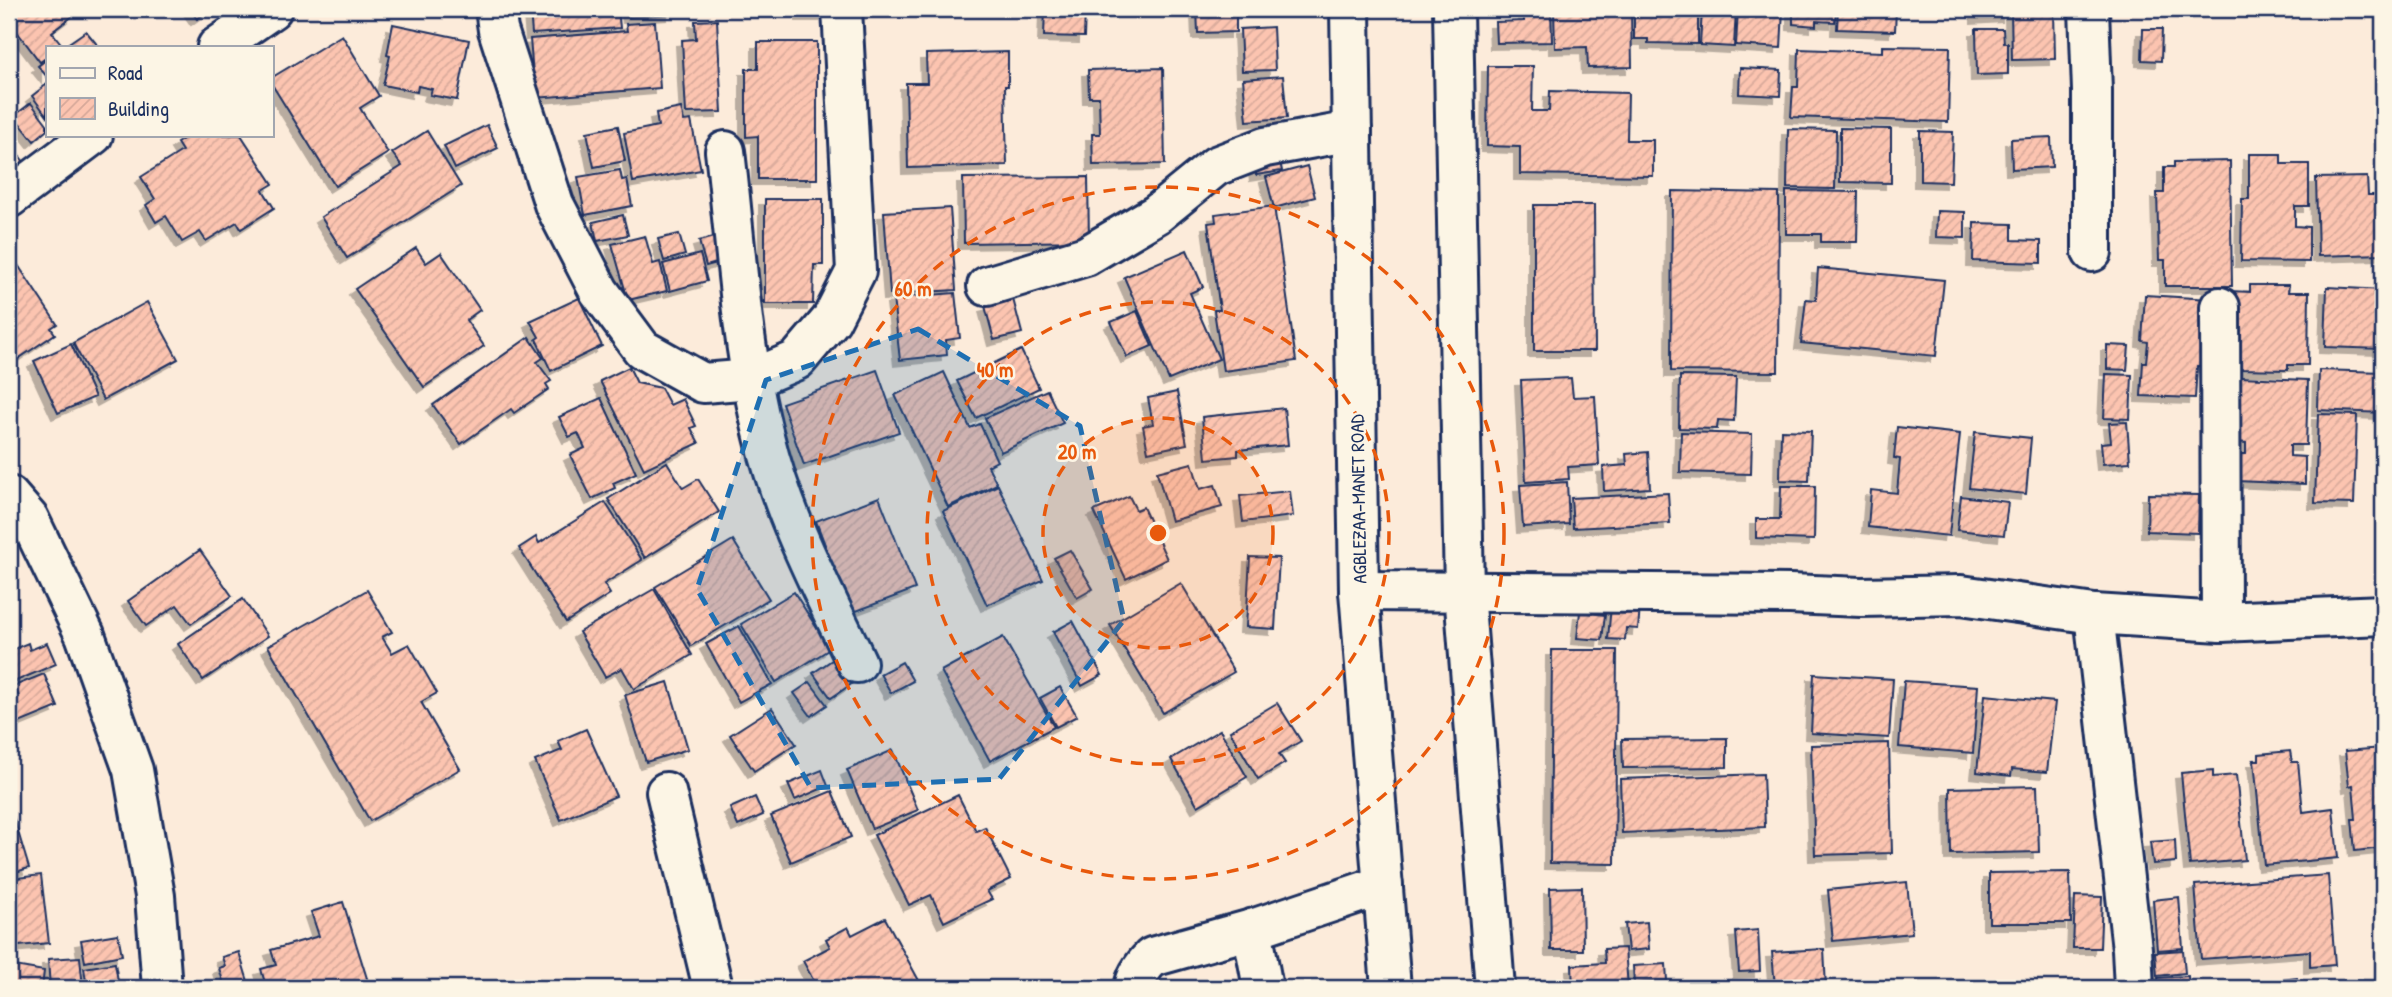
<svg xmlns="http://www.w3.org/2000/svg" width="2392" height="997" viewBox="0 0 2392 997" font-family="'Patrick Hand',sans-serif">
<defs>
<pattern id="building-hatch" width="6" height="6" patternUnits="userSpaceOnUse" patternTransform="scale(1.75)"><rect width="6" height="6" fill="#fcc4b0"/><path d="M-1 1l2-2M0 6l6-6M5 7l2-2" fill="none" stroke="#d7a99a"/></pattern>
<filter id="shadow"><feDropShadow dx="-6" dy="6" stdDeviation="0" flood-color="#0004"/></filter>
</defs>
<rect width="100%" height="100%" fill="#fcebda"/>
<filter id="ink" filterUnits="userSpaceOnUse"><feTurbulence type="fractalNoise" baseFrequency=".0143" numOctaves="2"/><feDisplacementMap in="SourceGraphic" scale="14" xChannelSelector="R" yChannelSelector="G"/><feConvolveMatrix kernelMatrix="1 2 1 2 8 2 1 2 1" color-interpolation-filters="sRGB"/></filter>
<g filter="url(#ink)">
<g fill="url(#building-hatch)" stroke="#1b2f5e" stroke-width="2" filter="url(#shadow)">
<polygon points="12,9 69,9 74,15 52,32 63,46 47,47 47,57 40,62 9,21 9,11"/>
<polygon points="190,9 211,9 197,19"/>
<polygon points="530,9 618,9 620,28 532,34"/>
<polygon points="628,9 673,9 673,14 629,17"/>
<polygon points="789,9 825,9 825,15 802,15 802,9"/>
<polygon points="1045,9 1085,9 1084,37 1044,36"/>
<polygon points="1197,9 1224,9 1224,13 1236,12 1236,32 1198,33"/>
<polygon points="1524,9 1551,9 1552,42 1496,43 1495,22 1524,21"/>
<polygon points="1554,9 1631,9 1632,67 1588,68 1587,47 1555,48"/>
<polygon points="1634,9 1698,9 1698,44 1648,43 1648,39 1634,39"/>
<polygon points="1702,9 1736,9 1734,47 1700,45"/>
<polygon points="1738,9 1783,9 1781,48 1736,45"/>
<polygon points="1793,9 1836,9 1835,22 1816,21 1816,26 1793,24"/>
<polygon points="1838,9 1896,9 1895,31 1837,29"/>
<polygon points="1977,9 2008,9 2008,16 1977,18"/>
<polygon points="2011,9 2054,9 2055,59 2012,60"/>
<polygon points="717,20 722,112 686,113 682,40 696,39 695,21"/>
<polygon points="655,22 660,88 535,98 530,39 627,31 626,24"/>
<polygon points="393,24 469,40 457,100 430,95 432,89 418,86 417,92 383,85 390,56 387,55"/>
<polygon points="1273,27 1275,70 1242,71 1240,29"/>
<polygon points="1976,29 2003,29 2004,43 2008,43 2008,74 1977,75"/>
<polygon points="2143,29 2162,29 2161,61 2142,60"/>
<polygon points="86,31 99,47 63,47"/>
<polygon points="342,35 379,96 360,108 388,153 335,186 271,83 271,78"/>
<polygon points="758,42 817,42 817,179 758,179 758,136 746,137 746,69 758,69"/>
<polygon points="1883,46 1950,47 1948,122 1791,117 1793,87 1798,87 1799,49 1883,52"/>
<polygon points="1008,52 1008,86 1005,86 1007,165 908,168 906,83 927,83 926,54"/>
<polygon points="47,59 47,77 38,66"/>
<polygon points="1488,66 1533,66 1532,111 1549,111 1550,91 1628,93 1627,140 1653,140 1653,176 1520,174 1520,147 1487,146"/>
<polygon points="1163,68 1165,164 1093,165 1092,134 1100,134 1099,97 1089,97 1088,70"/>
<polygon points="1740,68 1781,70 1780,96 1739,94"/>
<polygon points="1283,76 1287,118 1247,121 1243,79"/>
<polygon points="47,84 47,116 32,96"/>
<polygon points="31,103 47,124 47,130 34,141 14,116"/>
<polygon points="681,108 684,121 691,120 701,170 633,182 624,133 658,126 656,113"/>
<polygon points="487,125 498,148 455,169 444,146"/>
<polygon points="618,126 625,161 594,167 587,132"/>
<polygon points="1840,128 1891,129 1891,183 1840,182"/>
<polygon points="1788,129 1836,130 1835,189 1787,188"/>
<polygon points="427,131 461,186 347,258 321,217 402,166 392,153"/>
<polygon points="1920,131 1953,132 1951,182 1920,181"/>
<polygon points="190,135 241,135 273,184 263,190 274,208 241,229 237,222 206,241 200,232 182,242 166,216 156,222 146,205 155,199 141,177 182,151 177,143"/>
<polygon points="2051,137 2052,167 2012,169 2011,139"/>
<polygon points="9,142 24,162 9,173"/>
<polygon points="1278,152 1282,171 1256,175 1253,157"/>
<polygon points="2249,154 2281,154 2281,164 2309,164 2309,206 2295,206 2295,226 2309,227 2309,262 2241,261 2242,199 2249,199"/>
<polygon points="2230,161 2232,286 2165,286 2165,260 2159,260 2157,193 2164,193 2164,167 2174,167 2174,162"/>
<polygon points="1307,166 1315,197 1274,208 1266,177"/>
<polygon points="620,170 622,180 627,179 632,206 585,215 578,177"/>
<polygon points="1088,177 1089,241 964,243 963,178"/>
<polygon points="2367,177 2368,195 2383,195 2383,254 2318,256 2316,178"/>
<polygon points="1672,191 1779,193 1778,372 1671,371"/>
<polygon points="1786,191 1858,192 1857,242 1821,242 1821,234 1786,234"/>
<polygon points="765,199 823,199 823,265 814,265 813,304 765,304"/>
<polygon points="1534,205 1594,205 1595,351 1534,351"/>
<polygon points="1274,206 1296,361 1223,371 1214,310 1220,310 1208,223 1216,222 1215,214"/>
<polygon points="950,208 956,290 890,294 884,212"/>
<polygon points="1937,211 1965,212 1965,238 1936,237"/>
<polygon points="623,215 628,235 597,241 593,222"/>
<polygon points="1974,223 2012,224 2012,240 2041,241 2041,263 1973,261"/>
<polygon points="679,234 685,255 664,261 658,239"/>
<polygon points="721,235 728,260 706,266 699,241"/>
<polygon points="645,236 653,264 660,262 667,291 628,300 612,244"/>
<polygon points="416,248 426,263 441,253 480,310 466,320 484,346 424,387 355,289"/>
<polygon points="1187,250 1203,287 1190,293 1219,359 1169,380 1124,277"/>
<polygon points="10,253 57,324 51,328 55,334 9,365"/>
<polygon points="700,254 707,281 670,291 663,264"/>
<polygon points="1818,268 1944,280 1936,356 1801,343 1806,299 1816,300"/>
<polygon points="2250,285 2289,285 2288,292 2309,292 2308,365 2288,365 2288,370 2238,369 2231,291 2250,292"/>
<polygon points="2327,287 2383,290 2383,349 2325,347"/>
<polygon points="955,293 960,338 946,340 947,355 900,360 893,298"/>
<polygon points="2145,295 2210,299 2206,366 2197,366 2195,398 2141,396 2143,362 2146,362 2148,342 2142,341"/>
<polygon points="579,298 602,346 551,371 536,339 539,337 530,321"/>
<polygon points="1013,299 1022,333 994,340 985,306"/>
<polygon points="147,302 178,359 103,400 73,343"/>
<polygon points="1137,311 1152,346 1127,357 1111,322"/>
<polygon points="529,337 543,358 537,362 551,381 546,384 549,389 514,413 511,409 461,444 433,405"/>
<polygon points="71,344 95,397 58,413 34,361"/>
<polygon points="2107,345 2129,346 2127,370 2107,369"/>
<polygon points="1021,350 1039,388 976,418 957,381"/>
<polygon points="629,367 637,383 661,388 670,405 683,399 696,426 691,428 699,443 644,469 600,381"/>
<polygon points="877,370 899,432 804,465 782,403"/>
<polygon points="2319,370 2383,372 2382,413 2318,410"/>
<polygon points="944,372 970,428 980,424 997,461 988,466 997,484 948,507 895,395"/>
<polygon points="2106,374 2132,375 2130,419 2104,418"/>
<polygon points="1680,376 1736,377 1734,421 1718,420 1717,429 1679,428"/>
<polygon points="2241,377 2308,380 2306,445 2290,445 2290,456 2305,457 2305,484 2237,481 2237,454 2246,454 2246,443 2238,442"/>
<polygon points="1571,378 1573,397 1595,396 1599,465 1568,467 1569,479 1526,482 1521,380"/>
<polygon points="1047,390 1063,423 1001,452 985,418"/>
<polygon points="1177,392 1187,444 1148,452 1143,426 1153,424 1148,398"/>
<polygon points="601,398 636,473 613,483 615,488 592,499 570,455 585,448 578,433 569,437 559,417"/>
<polygon points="1284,408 1288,445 1238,450 1238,456 1206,459 1202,417"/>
<polygon points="2318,414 2357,415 2354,504 2315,503"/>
<polygon points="2127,422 2130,462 2103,464 2101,443 2111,442 2109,423"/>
<polygon points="1897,427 1960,434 1949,536 1868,527 1871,490 1897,493 1900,459 1894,458"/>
<polygon points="1781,430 1811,431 1809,481 1780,480"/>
<polygon points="1681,432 1752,434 1751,474 1680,472"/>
<polygon points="1975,432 2031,438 2026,494 1969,488"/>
<polygon points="1648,452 1650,488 1604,491 1603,467 1627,465 1626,454"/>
<polygon points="667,462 683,488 698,479 719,512 645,558 608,499"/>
<polygon points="1192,463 1200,489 1215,485 1222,507 1171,521 1157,472"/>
<polygon points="1567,482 1569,524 1523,527 1520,485"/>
<polygon points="998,485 1043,580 987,605 943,511"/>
<polygon points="1781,486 1815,486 1814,540 1756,538 1756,519 1780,519"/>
<polygon points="1290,491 1293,516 1243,522 1240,496"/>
<polygon points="1668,493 1670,523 1573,528 1571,498"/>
<polygon points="2148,494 2199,495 2198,533 2147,531"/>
<polygon points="1129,496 1136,510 1143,507 1167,559 1126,579 1094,511"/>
<polygon points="1961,496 2008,502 2004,535 1957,530"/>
<polygon points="879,497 915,589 851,613 816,521"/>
<polygon points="605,502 642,560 604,584 610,594 566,622 519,548 536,537 539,543"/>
<polygon points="733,540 769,599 691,646 655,587"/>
<polygon points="200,550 232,596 191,624 177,605 146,626 128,601"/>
<polygon points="1070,550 1093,589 1077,598 1054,558"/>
<polygon points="1250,557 1279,558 1275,629 1246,627"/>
<polygon points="1181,583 1234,672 1163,713 1110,625"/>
<polygon points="654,589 692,655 634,689 622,668 605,677 579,632"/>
<polygon points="367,590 392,632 382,637 392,653 409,644 437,693 421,702 460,769 370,821 268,646"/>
<polygon points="794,592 830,649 776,682 741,624"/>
<polygon points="243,599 268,636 203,680 178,644"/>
<polygon points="1611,605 1640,607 1638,629 1626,628 1625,640 1608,639"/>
<polygon points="1580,612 1605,615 1602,640 1577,638"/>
<polygon points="1073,621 1102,675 1082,686 1053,632"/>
<polygon points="739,626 772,684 739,702 706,644"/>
<polygon points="1003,637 1054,727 990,761 941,671"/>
<polygon points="28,643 30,650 47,643 56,664 9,684 9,651"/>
<polygon points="1552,650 1617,650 1615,864 1550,863"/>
<polygon points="835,658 853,683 831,698 813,673"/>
<polygon points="902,662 913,681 891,693 880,674"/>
<polygon points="44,674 58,707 12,726 9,717 9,702 19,697 14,686"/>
<polygon points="1814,674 1893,679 1889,738 1811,733"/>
<polygon points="1904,681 1978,686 1973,753 1899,747"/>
<polygon points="668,682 688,749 646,762 625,695"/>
<polygon points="810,682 827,705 811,716 794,693"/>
<polygon points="1060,687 1077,716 1056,727 1040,698"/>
<polygon points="1985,695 2055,702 2047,772 2012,769 2011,776 1977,772"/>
<polygon points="1277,703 1301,741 1279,754 1285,763 1258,779 1230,731"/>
<polygon points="772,708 796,744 754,771 730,735"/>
<polygon points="586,729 616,796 561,820 535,761 562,750 558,741"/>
<polygon points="1220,730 1247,777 1198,806 1171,759"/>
<polygon points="1727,738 1727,767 1623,768 1622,739"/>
<polygon points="1889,743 1892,853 1815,855 1811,745"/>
<polygon points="2383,748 2383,848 2355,851 2352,819 2356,819 2353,785 2349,786 2345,751"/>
<polygon points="893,750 918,810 872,829 847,770"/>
<polygon points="2290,751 2292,762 2298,762 2303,812 2333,808 2338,858 2264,865 2254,760 2259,760 2259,754"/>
<polygon points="822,770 828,786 795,800 788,784"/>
<polygon points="2213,770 2213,777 2236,775 2245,860 2190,865 2181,773"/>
<polygon points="1763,774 1765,827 1622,833 1620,779"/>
<polygon points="2037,786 2039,852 1951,854 1950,788"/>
<polygon points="832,791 851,837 791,862 771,816"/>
<polygon points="958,795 976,831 985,827 1011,879 987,891 992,899 944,922 931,895 909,905 874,835"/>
<polygon points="755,797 763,815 738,826 730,808"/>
<polygon points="9,802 29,868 9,874"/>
<polygon points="2175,840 2176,862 2153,864 2150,842"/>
<polygon points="2070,872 2071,923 1989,923 1989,873"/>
<polygon points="41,875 49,943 9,947 9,879"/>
<polygon points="2328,875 2335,965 2310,967 2310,951 2201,959 2195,885"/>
<polygon points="1907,882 1912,933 1833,941 1828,890"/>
<polygon points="1582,887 1583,950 1551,950 1550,888"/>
<polygon points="2075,896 2102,897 2100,948 2073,948"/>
<polygon points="2179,897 2183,948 2157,950 2153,900"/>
<polygon points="343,902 370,988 254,988 265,983 261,969 276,965 271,950 319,936 311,912"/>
<polygon points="885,918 923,988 810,988 816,985 803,961 830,947 826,939 848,927 852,935"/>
<polygon points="1647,922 1649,949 1628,951 1625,924"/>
<polygon points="1758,930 1760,971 1739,972 1736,932"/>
<polygon points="118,934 122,955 85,962 81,940"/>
<polygon points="1625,948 1628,988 1573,988 1572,965 1605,963 1604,949"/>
<polygon points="1824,949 1826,988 1805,988 1805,985 1775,987 1772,952"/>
<polygon points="2183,950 2185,973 2157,976 2155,952"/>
<polygon points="239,952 250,988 225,988 219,968 225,966 222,957"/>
<polygon points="80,957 83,988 50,988 48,959"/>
<polygon points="115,963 119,987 87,988 84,968"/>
<polygon points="1666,964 1667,981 1634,983 1633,966"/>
<polygon points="9,965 44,971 42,988 9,988"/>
<polygon points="2188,976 2189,988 2159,988 2158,978"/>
<polygon points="2297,978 2298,988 2210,988"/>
<polygon points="1113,983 1114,988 1070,988 1070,986"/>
</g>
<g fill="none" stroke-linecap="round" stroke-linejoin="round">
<defs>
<g id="minor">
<polyline points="495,9 498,30 554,204 599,291 642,349 703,383 752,379 797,360 831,320 856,271 842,9"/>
<polyline points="2089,9 2092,91 2092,252"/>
<polyline points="217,47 272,9"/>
<path d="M 725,151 C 736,244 741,346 764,436 C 783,516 822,589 857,663"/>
<polyline points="9,198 93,135"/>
<polyline points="987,286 1086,256 1157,214 1216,166 1265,147 1352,131"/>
<polyline points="2220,307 2221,622"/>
<polyline points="9,496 29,519 85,635 133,770 155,896 162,988"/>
<polyline points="1359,591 1790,594 1861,597 1961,595 2094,614 2221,622 2383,615"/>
<polyline points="2094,614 2132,949 2134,988"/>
<polyline points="666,792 713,988"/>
<polyline points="1252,929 1263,988"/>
<path d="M 1134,988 C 1136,975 1143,966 1152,957 L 1252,929 L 1383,885"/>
</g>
<g id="major">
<polyline points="1350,9 1359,591 1391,988"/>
<polyline points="1453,9 1464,592 1495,988"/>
</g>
</defs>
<use href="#minor" stroke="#1b2f5e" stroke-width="44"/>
<use href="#major" stroke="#1b2f5e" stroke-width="44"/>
<use href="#minor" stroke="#fcf5e5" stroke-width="38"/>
<use href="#major" stroke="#fcf5e5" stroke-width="38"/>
</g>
</g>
<path fill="#1f6fb2" fill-opacity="0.2" stroke="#1f6fb2" stroke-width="5" stroke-dasharray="14 9" stroke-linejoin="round" d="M 918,329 L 1080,426 L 1124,620 L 999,779 L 811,788 L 697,589 L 766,380 Z"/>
<circle cx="1158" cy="533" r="115" fill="#e8590c" fill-opacity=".12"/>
<g fill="none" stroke="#e8590c" stroke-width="3.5" stroke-dasharray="12 9">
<circle cx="1158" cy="533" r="115"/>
<circle cx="1158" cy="533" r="231"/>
<circle cx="1158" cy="533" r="346"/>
</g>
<g text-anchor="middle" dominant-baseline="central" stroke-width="5" stroke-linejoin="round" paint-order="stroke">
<g font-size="19" fill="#1b2f5e" stroke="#fcf5e5">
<text transform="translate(1358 499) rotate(-91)">AGBLEZAA-MANET ROAD</text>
</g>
</g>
<circle cx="1158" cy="533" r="10" fill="#e8590c" stroke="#fcf5e5" stroke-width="3.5"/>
<g font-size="21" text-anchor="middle" font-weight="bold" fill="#e8590c" stroke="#fcf5e5" stroke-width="5" stroke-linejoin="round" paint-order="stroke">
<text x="913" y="296">60 m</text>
<text x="995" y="377">40 m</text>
<text x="1077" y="459">20 m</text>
</g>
<rect width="2392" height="997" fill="none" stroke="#fcf5e5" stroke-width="35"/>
<rect x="18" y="18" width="2357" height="962" fill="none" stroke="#1b2f5e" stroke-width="2.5" filter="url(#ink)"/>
<rect x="46" y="46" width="228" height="91" fill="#fcf5e5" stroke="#a2a6af" stroke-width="2"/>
<rect x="60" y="68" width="35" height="10" fill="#fcf5e5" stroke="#a2a6af" stroke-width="2"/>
<text x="108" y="80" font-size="21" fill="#1b2f5e">Road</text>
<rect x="60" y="98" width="35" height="21" fill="url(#building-hatch)" stroke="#a2a6af" stroke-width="2"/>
<text x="108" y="116" font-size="21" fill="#1b2f5e">Building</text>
</svg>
